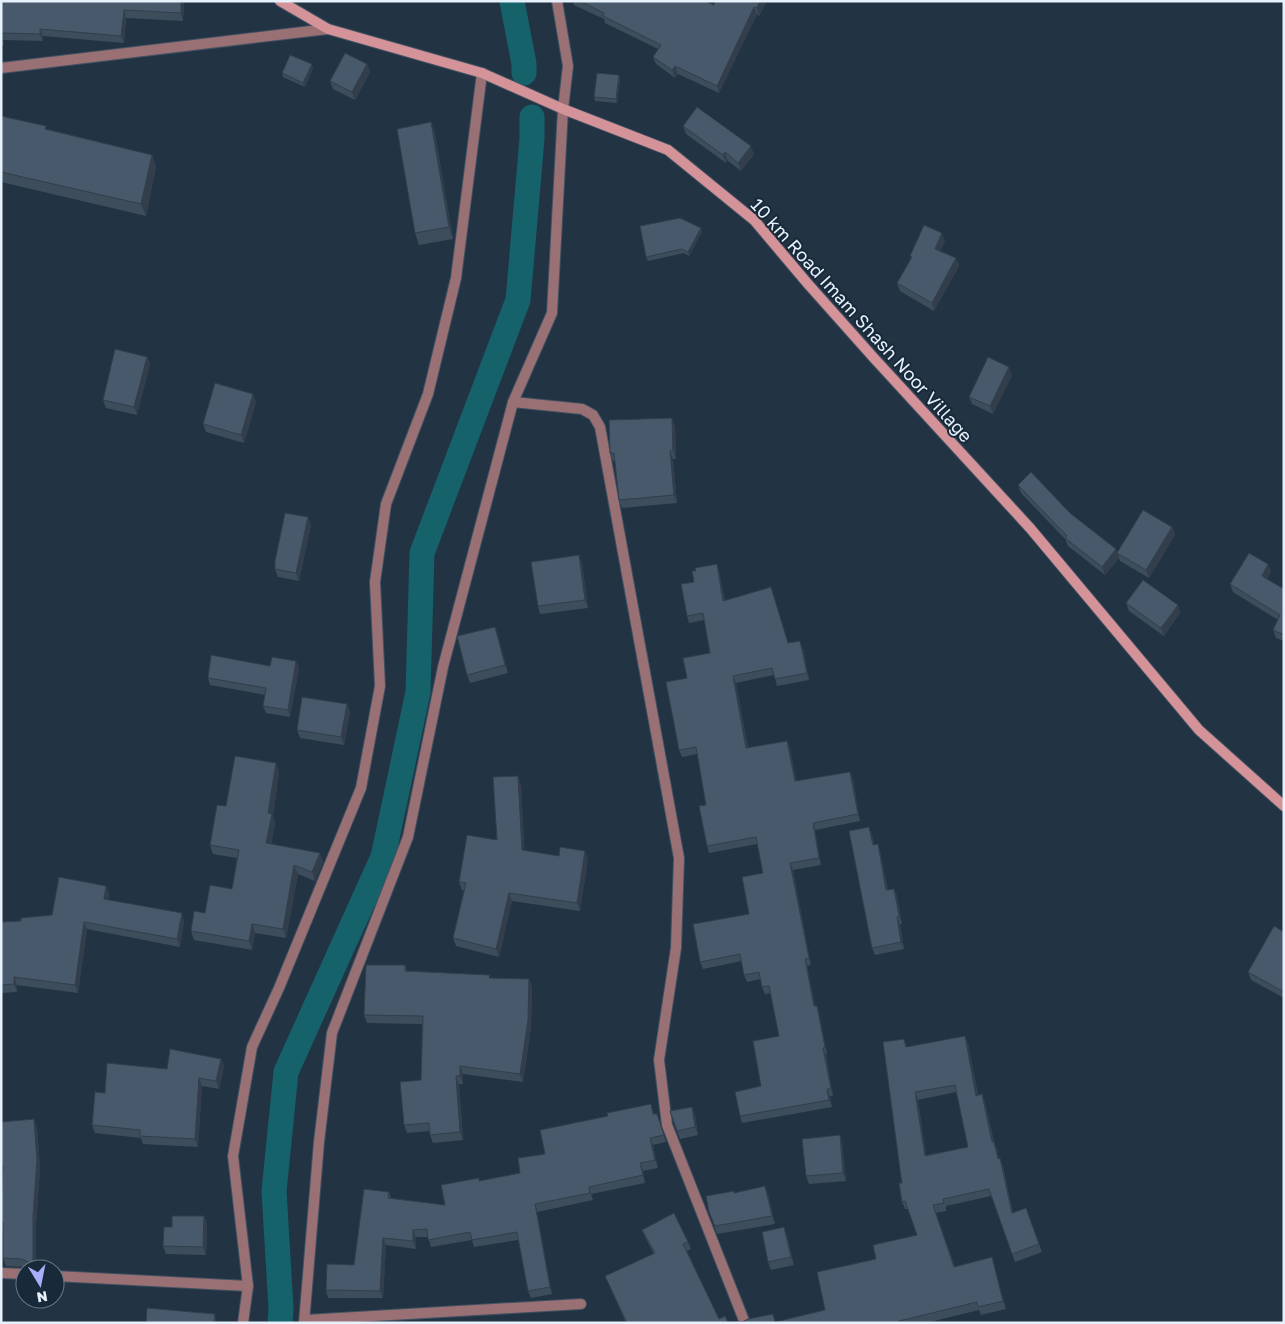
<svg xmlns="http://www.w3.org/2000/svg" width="1285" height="1324" viewBox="0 0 1285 1324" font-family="'Golos Text',sans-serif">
<rect width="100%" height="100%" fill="#234"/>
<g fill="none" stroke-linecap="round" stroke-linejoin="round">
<g stroke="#16626b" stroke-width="25">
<polyline points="512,1 524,64 524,73"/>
<polyline points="280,1323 281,1308 274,1191 286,1072 383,857 418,692 422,553 518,300 532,139 532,117"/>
</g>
<defs>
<polyline id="lane" points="557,1 568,66 563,109"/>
<g id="street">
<polyline points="1,68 328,29"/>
<polyline points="513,402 582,409 593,415 600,427 679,858 676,948 659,1060 667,1125 745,1323"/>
<polyline points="1,1273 25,1274"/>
<polyline points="55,1276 248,1286"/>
<polyline points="305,1320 581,1304"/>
<polyline points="243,1323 248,1286 233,1156 252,1047 279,988 361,788 380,686 375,582 386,504 428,394 456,278 482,73"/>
<polyline points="304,1323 319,1142 332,1033 408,837 443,667 513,402 552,313 563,109"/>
</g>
<polyline id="secondary" points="280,1 328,29 482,73 563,109 668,150 754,220 808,284 873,357 1030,528 1199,730 1284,806"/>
</defs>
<use href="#lane" stroke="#415161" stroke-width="12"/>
<use href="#street" stroke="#415161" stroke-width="12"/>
<use href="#secondary" stroke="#415161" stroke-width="12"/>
<use href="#lane" stroke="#997074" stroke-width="10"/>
<use href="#street" stroke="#997074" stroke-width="10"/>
<use href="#secondary" stroke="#d49299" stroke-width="10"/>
</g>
<g fill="#3d4d5c" fill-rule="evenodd">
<polygon points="1,1 184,1 183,21 126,18 124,43 43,36 43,41 3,40 4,45 1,45"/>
<polygon points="573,1 705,1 714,5 715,1 767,1 759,16 757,14 719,93 678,74 675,78 656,64 653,57 658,49 605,23 604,19 574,5"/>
<polygon points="367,64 370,72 355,100 333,89 330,81"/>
<polygon points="313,68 305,87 283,77 282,73"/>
<polygon points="619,75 620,79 617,103 595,101 594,97"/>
<polygon points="1,116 47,129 152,155 156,167 146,216 1,182"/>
<polygon points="431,122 435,134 453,239 419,245 415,233"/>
<polygon points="683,126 754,154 741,171 727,160 726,163 686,134"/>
<polygon points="701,228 702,232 689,256 684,253 648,261 646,257"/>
<polygon points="945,241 940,251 956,258 959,266 934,311 900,291 897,283 911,258 910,256"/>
<polygon points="147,357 150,364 137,415 106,408 103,400"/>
<polygon points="1012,375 993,414 972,404 969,397"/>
<polygon points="256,402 244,443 206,432 203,424"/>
<polygon points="675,426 676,459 673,459 677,503 622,508 619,500 615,461 613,461 610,453"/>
<polygon points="1018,485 1070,513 1118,552 1172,527 1175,535 1149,578 1120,561 1119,558 1105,575 1068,546 1065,539 1021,493"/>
<polygon points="308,517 311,525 299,581 278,577 275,569"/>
<polygon points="582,563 588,608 540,614 538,606"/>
<polygon points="1268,564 1271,572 1267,579 1284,589 1284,641 1276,638 1273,630 1278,620 1233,592 1230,584"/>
<polygon points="719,571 725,601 773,594 788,643 803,648 809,680 777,686 774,675 736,683 748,748 787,741 790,748 796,781 853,779 860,821 815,830 821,865 793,870 811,965 807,966 815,1006 817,1006 819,1013 827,1054 826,1055 833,1096 830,1096 832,1107 742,1123 740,1116 761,1086 779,1036 771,993 765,994 762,987 761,979 747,982 744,975 742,961 703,969 700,962 749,914 763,873 757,844 709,853 707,846 706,805 697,754 682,757 679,750 687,678 710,653 704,620 689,623 687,616 694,582"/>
<polygon points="1126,603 1178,605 1180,613 1164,636 1129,611"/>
<polygon points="495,627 508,673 470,683 467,675"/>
<polygon points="296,661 299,668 290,717 266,713 263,706 265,695 210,685 208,678"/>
<polygon points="347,704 350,712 344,745 300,738 297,730"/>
<polygon points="279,772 273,816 275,823 271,843 323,862 315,881 298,874 286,938 255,933 252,950 194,940 191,931 205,913 232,889 237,858 213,854 210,845 226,806"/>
<polygon points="521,784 524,850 559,856 588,859 580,911 512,901 499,957 456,946 453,938 464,890 462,890 459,882 497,840"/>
<polygon points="869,827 872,835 874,844 878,844 880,851 888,890 894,889 897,896 902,924 900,924 904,949 875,955 872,948"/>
<polygon points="106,886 109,894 108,900 184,921 180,947 87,929 78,993 17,985 17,992 1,993 1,922 21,921 52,915"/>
<polygon points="1284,932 1284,998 1251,980 1248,972"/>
<polygon points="405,965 407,971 491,978 529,979 532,987 531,1028 523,1082 463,1074 463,1084 459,1084 463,1140 433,1143 430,1135 430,1131 407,1133 404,1125 421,1080 422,1024 367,1023 364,1015"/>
<path d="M 965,1036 L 968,1044 L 978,1095 L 982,1094 L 985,1102 L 994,1142 L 997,1149 L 999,1159 L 1003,1166 L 1013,1213 L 1026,1208 L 1042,1252 L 1015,1262 L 991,1196 L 946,1206 L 946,1211 L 936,1213 L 955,1267 L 992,1257 L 994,1265 L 1006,1309 L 981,1315 L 979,1310 L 926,1323 L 626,1323 L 605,1276 L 654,1254 L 645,1237 L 642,1230 L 688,1242 L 691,1249 L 687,1251 L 719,1319 L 728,1323 L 776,1322 L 825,1310 L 876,1259 L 917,1235 L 908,1209 L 905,1209 L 902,1202 L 902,1183 L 907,1047 ZM 956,1092 L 968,1147 L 926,1155 L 918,1100 Z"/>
<polygon points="221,1059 224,1066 219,1089 202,1086 198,1147 143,1144 141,1138 95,1133 92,1125 105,1093 167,1069"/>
<polygon points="651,1104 654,1114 657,1114 666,1142 653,1145 658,1168 643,1171 645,1183 591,1194 593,1200 537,1212 552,1294 531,1298 528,1291 518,1240 474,1247 472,1240 431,1247 428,1237 416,1237 416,1249 386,1245 383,1298 328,1298 326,1290 354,1265 389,1192 391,1198 445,1205 480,1181 520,1173 545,1154 608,1116"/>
<polygon points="692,1107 695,1115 698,1135 680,1139 670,1111"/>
<polygon points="1,1122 37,1127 40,1168 36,1224 36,1269 28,1269 25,1267 6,1266 3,1258 3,1230 1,1226 1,1198 3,1175 1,1176"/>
<polygon points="840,1135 842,1143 846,1181 809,1184 806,1176"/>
<polygon points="735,1193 768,1194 775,1224 717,1234 709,1212"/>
<polygon points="204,1216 207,1224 206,1255 166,1254 163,1246 172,1227"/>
<polygon points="787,1235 794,1265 771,1270 768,1262"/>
</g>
<g fill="#323e4b">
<polygon points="181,1 184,1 183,21 181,13"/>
<polygon points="760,1 767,1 759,16 757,8"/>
<polygon points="754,7 757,14 719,93 717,86"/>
<polygon points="124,10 126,18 124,43 121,36"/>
<polygon points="40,29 43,36 43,41 40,34"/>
<polygon points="312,64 313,68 305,87 303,83"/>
<polygon points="367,64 370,72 355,100 352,92"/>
<polygon points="675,66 678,74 675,78 672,70"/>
<polygon points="619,75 620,79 617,103 616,99"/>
<polygon points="431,122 435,134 453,239 449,227"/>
<polygon points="751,146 754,154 741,171 738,163"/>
<polygon points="725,152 727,160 726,163 723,155"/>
<polygon points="152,155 156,167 146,216 141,204"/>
<polygon points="701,228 702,232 689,256 688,252"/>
<polygon points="942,233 945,241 938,256 935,249"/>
<polygon points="956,258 959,266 934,311 932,303"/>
<polygon points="147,357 150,364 137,415 134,407"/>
<polygon points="1009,367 1012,375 993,414 990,406"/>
<polygon points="253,394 256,402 244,443 241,435"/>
<polygon points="672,418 675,426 676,459 673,451"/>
<polygon points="670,451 673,459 677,503 674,495"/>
<polygon points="308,517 311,525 299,581 296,573"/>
<polygon points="1172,527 1175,535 1149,578 1146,570"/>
<polygon points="1116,549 1119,558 1105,575 1102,567"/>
<polygon points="579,555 582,563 588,608 585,600"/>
<polygon points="717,564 719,571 726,608 723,601"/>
<polygon points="1268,564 1271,572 1265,584 1262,576"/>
<polygon points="1178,605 1180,613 1164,636 1161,628"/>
<polygon points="495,627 498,635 508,673 505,665"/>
<polygon points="800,641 803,648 809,680 807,673"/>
<polygon points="296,661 299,668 290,717 288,710"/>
<polygon points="733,676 736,683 749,756 746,748"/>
<polygon points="347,704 350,712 344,745 341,737"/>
<polygon points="787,741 790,748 798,788 795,781"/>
<polygon points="276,763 279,772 273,816 275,823 270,852 266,843 268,813"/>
<polygon points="850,772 853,779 860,821 858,814"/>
<polygon points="518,776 521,784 525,858 522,850"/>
<polygon points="813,823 815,830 821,865 819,858"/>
<polygon points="869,827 872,835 876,852 873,845"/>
<polygon points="878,844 880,851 889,898 886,890"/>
<polygon points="585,851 588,859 580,911 577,903"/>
<polygon points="320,853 323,862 315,881 312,872"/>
<polygon points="790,863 793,870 811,965 809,958"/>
<polygon points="294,865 298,874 286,938 283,929"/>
<polygon points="106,886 109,894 107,907 104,899"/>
<polygon points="894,889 897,896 902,924 899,916"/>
<polygon points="509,893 512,901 499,957 496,949"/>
<polygon points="182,913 184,921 180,947 177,939"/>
<polygon points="897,917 900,924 904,949 901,942"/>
<polygon points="84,922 87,929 78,993 75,985"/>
<polygon points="252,924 255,933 252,950 249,941"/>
<polygon points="805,959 807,966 816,1014 814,1006"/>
<polygon points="14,977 17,985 17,992 14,984"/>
<polygon points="529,979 532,987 531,1028 523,1082 520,1074"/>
<polygon points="817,1006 819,1013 827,1054 825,1047"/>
<polygon points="965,1036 968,1044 979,1103 976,1096"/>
<polygon points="823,1048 826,1055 833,1096 831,1089"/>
<polygon points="221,1059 224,1066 219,1089 216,1081"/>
<polygon points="460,1066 463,1074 463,1084 460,1076"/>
<polygon points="456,1076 459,1084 463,1140 460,1132"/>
<polygon points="199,1078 202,1086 198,1147 195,1139"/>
<polygon points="827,1089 830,1096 832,1107 829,1100"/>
<polygon points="915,1092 918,1100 927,1163 925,1156"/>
<polygon points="982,1094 985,1102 995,1150 992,1142"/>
<polygon points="692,1107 695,1115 698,1135 695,1127"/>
<polygon points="34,1119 37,1127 40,1168 36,1224 36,1269 33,1263"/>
<polygon points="840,1135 842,1143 846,1181 843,1173"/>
<polygon points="650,1138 653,1145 658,1168 655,1160"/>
<polygon points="994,1142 997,1149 1000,1166 998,1159"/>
<polygon points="1000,1158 1003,1166 1014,1220 1012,1213"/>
<polygon points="640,1163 643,1171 645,1183"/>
<polygon points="765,1186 768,1194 775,1224 772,1216"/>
<polygon points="535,1204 537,1212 552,1294 550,1287"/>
<polygon points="204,1216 207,1224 206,1255 203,1247"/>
<polygon points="784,1227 787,1235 794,1265 791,1257"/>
<polygon points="413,1230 416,1237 416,1249 413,1241"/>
<polygon points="383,1238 386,1245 383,1298 380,1291"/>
<polygon points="992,1257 994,1265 1006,1309 1003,1301"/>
<polygon points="215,1314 217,1321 217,1323 214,1323"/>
</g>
<g fill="#47596b" stroke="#323e4b" fill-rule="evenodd">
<polygon points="1,1 181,1 181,13 124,10 121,36 40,29 40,34 1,33"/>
<polygon points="580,1 705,1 714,5 715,1 760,1 757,8 754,7 717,86 675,66 672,70 653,57 661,45 603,16 604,13"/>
<polygon points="345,53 367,64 352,92 330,81"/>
<polygon points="290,55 312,64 303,83 282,73"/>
<polygon points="597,73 619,75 616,99 594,97"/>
<polygon points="697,107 751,146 738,163 725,152 723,155 683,126"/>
<polygon points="1,116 46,126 45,129 152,155 141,204 1,172"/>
<polygon points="431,122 449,227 415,233 397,129"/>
<polygon points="680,218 701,228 688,252 682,249 646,257 640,226"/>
<polygon points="924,225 942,233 935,249 956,258 932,303 897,283 912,257 910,256"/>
<polygon points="115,349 147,357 134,407 103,400"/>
<polygon points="988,357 1009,367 990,406 969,397"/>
<polygon points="215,383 253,394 241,435 203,424"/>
<polygon points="672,418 673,451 670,451 674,495 619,500 614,453 610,453 609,420"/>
<polygon points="1031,472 1070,513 1116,549 1102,567 1065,538 1067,536 1018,485"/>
<polygon points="1143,510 1172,527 1146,570 1117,553"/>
<polygon points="285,513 308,517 296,573 275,569 275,561"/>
<polygon points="1249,553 1268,564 1262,576 1284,589 1284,635 1273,630 1280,615 1230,584"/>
<polygon points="579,555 585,600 538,606 531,562"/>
<polygon points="717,564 723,601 771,587 788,643 800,641 807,673 775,679 772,668 733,676 746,748 787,741 795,781 850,772 858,814 813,823 819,858 790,863 809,958 805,959 814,1006 817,1006 825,1047 823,1048 831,1089 827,1089 829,1100 740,1116 735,1092 761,1086 753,1041 779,1036 769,986 762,987 759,972 744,975 740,954 700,962 693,924 749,914 742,877 763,873 756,837 707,846 699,806 706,805 696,747 679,750 666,682 687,678 683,658 710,653 703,613 687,616 681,584 694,582 692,571 696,571 695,568"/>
<polygon points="1143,580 1178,605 1161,628 1126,603"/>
<polygon points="495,627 505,665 467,675 457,636"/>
<polygon points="211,655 270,666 272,657 296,661 288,710 263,706 266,688 208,678"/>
<polygon points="302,697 347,704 341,737 297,730"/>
<polygon points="235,756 276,763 268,813 272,814 266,843 320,853 312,872 294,865 283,929 252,924 249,941 191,931 194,911 205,913 210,885 232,889 239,850 210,845 217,805 226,806"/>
<polygon points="518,776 522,850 559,856 560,847 585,851 577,903 509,893 496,949 453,938 466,883 459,882 467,835 497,840 493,777"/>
<polygon points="869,827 873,845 878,844 886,890 894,889 899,916 897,917 901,942 872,948 849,831"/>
<polygon points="59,877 106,886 104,899 182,913 177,939 84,922 75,985 14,977 14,984 1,985 1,922 21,921 21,918 52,915"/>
<polygon points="1274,926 1284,932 1284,992 1248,972"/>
<polygon points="366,965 405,965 405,971 490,975 489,978 529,979 528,1020 520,1074 460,1066 460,1076 456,1076 460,1132 430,1135 429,1123 404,1125 400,1082 421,1080 423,1016 364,1015"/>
<path d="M 965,1036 L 976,1096 L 982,1094 L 992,1142 L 994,1142 L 998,1159 L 1000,1158 L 1012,1213 L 1026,1208 L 1039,1244 L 1012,1254 L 989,1189 L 943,1199 L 944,1203 L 933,1205 L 954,1267 L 992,1257 L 1003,1301 L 978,1307 L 977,1302 L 899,1321 L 900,1323 L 627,1323 L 605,1276 L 655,1253 L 642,1230 L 674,1213 L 688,1242 L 683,1244 L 719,1319 L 725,1316 L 728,1323 L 738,1321 L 742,1322 L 748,1319 L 773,1314 L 775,1322 L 825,1310 L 817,1272 L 876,1259 L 873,1245 L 917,1235 L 905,1201 L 902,1202 L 899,1183 L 902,1183 L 901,1177 L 883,1042 L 904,1039 L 906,1047 ZM 955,1085 L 968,1147 L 925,1156 L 915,1092 Z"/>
<polygon points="170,1049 221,1059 216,1081 199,1078 195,1139 140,1136 140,1130 92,1125 95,1092 105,1093 107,1063 167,1069"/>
<polygon points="651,1104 653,1114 657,1114 664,1135 650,1138 655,1160 640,1163 643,1175 589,1187 590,1193 535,1204 550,1287 528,1291 517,1232 472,1240 470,1232 428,1240 427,1229 413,1230 413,1241 383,1238 380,1291 326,1290 327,1264 354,1265 364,1189 389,1192 388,1198 445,1205 441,1185 479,1178 479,1181 520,1173 518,1158 545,1154 540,1130 608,1116 607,1113"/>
<polygon points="692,1107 695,1127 677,1131 670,1111"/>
<polygon points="34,1119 37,1160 33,1216 33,1263 28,1262 22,1259 3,1258 3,1222 1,1222 1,1198 3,1167 1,1167 1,1122"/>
<polygon points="840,1135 843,1173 806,1176 802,1139"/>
<polygon points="765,1186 772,1216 715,1226 709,1212 706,1196 734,1191 734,1193"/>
<polygon points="172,1216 204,1216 203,1247 163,1246 164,1227 172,1227"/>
<polygon points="784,1227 791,1257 768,1262 762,1232"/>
<polygon points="147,1308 215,1314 214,1323 146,1323"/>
</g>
<g text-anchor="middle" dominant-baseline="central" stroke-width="4" stroke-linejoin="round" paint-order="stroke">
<g font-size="18" fill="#e6f1fc" stroke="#182939">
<text transform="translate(862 320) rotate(48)">10 km Road Imam Shash Noor Village</text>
</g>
</g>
<rect width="1285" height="1324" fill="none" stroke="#e6f1fc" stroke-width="5"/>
<g transform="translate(40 1284) rotate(170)"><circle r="24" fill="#182939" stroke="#6a7987"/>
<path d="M0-4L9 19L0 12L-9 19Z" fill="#abaffb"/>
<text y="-8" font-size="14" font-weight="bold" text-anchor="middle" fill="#e6f1fc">N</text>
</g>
</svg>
